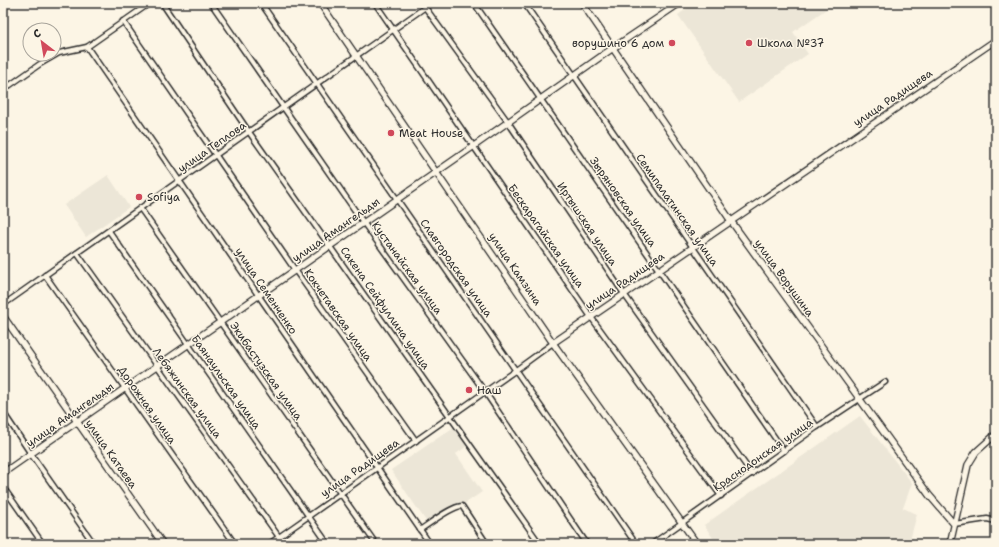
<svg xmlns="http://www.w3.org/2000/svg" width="999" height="547" viewBox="0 0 999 547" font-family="'Shantell Sans',sans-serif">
<rect width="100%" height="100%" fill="#fcf5e5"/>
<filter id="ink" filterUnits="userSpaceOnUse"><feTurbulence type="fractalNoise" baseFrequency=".025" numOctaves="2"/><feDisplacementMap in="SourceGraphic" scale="8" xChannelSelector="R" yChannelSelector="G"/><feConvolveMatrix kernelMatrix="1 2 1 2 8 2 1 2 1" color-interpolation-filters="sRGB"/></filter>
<g filter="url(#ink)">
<g fill="#ece6d7">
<polygon points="695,3 835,3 793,32 808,54 739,102 678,15"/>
<polygon points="108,175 129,207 86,237 64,205"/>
<polygon points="860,416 912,483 903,508 917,514 909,544 717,544 704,525"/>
<polygon points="454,427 467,446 456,454 482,492 430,527 391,470"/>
</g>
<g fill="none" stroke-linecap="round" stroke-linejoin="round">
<defs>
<g id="street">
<polyline points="162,3 249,132 540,544"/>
<polyline points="211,3 363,222 485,392 587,544"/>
<polyline points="261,3 636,544"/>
<polyline points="375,3 591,317 721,496"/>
<polyline points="422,3 508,122 624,294 752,474"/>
<polyline points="474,3 784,451"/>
<polyline points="524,3 817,427"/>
<polyline points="123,21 295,270 416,441"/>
<polyline points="87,47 430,544"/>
<polyline points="3,90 40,64 59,53 87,47 150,3"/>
<polyline points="140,208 376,544"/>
<polyline points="109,231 328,544"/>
<polyline points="77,253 284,544"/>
<polyline points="45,275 235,544"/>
<polyline points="3,305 431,3"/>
<polyline points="3,412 31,454 94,544"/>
<polyline points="3,487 43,544"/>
<polyline points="954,524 987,519 996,521"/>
<path d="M 420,530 C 429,524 452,506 462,506 L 487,544"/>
<polyline points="269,544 516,370 553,343"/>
<polyline points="652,544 817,427 885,382"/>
</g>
<g id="secondary">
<polyline points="320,3 553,343 697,544"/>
<polyline points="582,3 731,221 929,495 954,524"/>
<polyline points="3,316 163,544"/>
<polyline points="553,343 996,40"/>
<polyline points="3,473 474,146 613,48 680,3"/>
<polyline points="950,544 968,465 976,452 996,434"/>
</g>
</defs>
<use href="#street" stroke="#2b2b2b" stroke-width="7"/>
<use href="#secondary" stroke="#2b2b2b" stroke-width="8"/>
<use href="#street" stroke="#fcf5e5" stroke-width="4"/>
<use href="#secondary" stroke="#fcf5e5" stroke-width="5.5"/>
</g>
</g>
<g fill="#d1495b" stroke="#fcf5e5" stroke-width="1.5">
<circle cx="672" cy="43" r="4"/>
<circle cx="749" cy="43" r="4"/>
<circle cx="391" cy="133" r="4"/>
<circle cx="139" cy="197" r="4"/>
<circle cx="469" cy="390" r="4"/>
</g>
<g text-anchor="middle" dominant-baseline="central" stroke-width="3" stroke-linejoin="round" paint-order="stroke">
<g font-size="11" fill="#2b2b2b" stroke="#fcf5e5" text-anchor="start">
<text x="664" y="43" text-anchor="end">ворушино 6 дом</text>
<text x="757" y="43">Школа №37</text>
<text x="399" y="133">Meat House</text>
<text x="147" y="197">Sofiya</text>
<text x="477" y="390">Наш</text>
</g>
<g font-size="11" fill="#2b2b2b" stroke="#fcf5e5">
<text transform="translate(893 98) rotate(-34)">улица Радищева</text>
<text transform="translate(212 147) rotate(-35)">улица Теплова</text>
<text transform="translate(623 202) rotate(55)">Зыряновская улица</text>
<text transform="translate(677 210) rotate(55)">Семипалатинская улица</text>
<text transform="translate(587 224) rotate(56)">Иртышская улица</text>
<text transform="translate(336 230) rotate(-35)">улица Амангельды</text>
<text transform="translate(546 236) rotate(55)">Бескарагайская улица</text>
<text transform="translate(407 268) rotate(54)">Кустанайская улица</text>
<text transform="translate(456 268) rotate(55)">Славгородская улица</text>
<text transform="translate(515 269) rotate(56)">улица Камзина</text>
<text transform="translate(784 278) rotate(54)">улица Ворушина</text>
<text transform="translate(625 281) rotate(-34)">улица Радищева</text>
<text transform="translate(266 291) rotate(56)">улица Семенченко</text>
<text transform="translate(385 308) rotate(55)">Сакена Сейфуллина улица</text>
<text transform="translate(338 315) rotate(55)">Кокчетавская улица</text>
<text transform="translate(266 371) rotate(55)">Экибастузская улица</text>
<text transform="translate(226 382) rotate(55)">Баянаульская улица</text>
<text transform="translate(187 393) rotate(54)">Лебяжинская улица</text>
<text transform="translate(147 405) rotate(55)">Дорожная улица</text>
<text transform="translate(70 415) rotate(-35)">улица Амангельды</text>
<text transform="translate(111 454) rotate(55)">улица Катаева</text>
<text transform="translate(763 455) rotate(-35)">Краснодонская улица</text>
<text transform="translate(360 468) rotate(-35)">улица Радищева</text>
</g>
</g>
<rect width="999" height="547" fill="none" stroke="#fcf5e5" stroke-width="16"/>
<rect x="8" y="8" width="983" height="531" fill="none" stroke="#2b2b2b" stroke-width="1.5" filter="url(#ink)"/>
<g transform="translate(42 42) rotate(329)"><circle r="19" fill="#fcf5e5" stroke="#a8a49b"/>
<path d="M0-3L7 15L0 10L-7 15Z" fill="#d1495b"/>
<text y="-6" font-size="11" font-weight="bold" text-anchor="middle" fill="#2b2b2b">С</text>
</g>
</svg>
